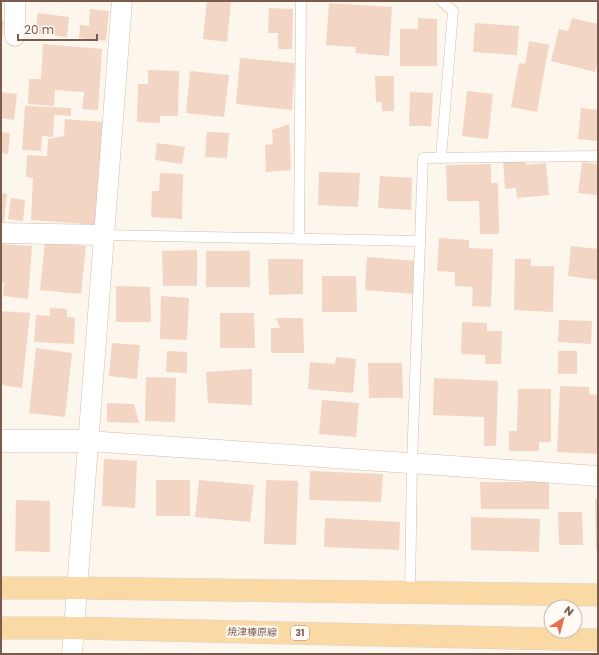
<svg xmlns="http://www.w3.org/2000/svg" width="599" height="655" viewBox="0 0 599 655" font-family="Poppins,'Noto Sans JP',sans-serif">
<rect width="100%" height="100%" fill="#fdf6ec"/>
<g fill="#f3d5c3">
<polygon points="207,1 231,1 227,42 203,39"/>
<polygon points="329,3 392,7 389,56 355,53 356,47 326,45"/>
<polygon points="269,8 293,9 292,49 278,49 278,33 268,33"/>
<polygon points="90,9 109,11 106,41 79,38 80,25 89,26"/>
<polygon points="38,13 69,17 67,37 35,33"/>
<polygon points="418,18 437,19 437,66 400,66 400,29 418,29"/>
<polygon points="572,18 598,24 598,60 595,72 551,61 559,29 568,31"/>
<polygon points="1,21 4,21 2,41 1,40"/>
<polygon points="475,23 519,26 517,55 473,52"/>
<polygon points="529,41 549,45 537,112 511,107 519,63 525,64"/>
<polygon points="43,44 102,49 98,110 82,109 84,92 55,90 54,106 28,104 29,79 41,79"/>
<polygon points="240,58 295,63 292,110 236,104"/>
<polygon points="148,70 179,71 178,116 160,116 160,123 137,122 138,84 148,84"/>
<polygon points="190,71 229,75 224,117 186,113"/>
<polygon points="375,76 394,76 394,111 382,111 382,102 376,102"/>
<polygon points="467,91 493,94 488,139 462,136"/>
<polygon points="1,92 17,94 14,120 1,118"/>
<polygon points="410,92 433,93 431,126 409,126"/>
<polygon points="25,106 71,108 71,116 54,115 53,137 42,136 41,151 22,150"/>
<polygon points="581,108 598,110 598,141 578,139"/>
<polygon points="65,119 104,122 98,225 31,220 33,178 26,177 27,155 47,156 48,139 64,136"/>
<polygon points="289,124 291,170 266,172 265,145 273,144 272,130"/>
<polygon points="1,132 10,133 8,154 1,153"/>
<polygon points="207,132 229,133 227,158 205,157"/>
<polygon points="157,143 185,147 182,164 155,160"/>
<polygon points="525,158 526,165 546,163 549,195 517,198 516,188 505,189 503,159"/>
<polygon points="582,162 598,164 598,195 578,193"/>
<polygon points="491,164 491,183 498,183 499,234 480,234 479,201 447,201 446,165"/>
<polygon points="319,172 360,173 358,207 318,205"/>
<polygon points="160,173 183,174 182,219 151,217 152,191 159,191"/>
<polygon points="380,176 412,178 411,210 378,208"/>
<polygon points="1,193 7,194 4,222 1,221"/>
<polygon points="11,198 25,200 23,221 8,219"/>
<polygon points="439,238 469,240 469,248 493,249 491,307 472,306 473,287 455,286 455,272 437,271"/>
<polygon points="45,242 86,246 81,294 40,290"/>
<polygon points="1,244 32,246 28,299 3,296 4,283 1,283"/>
<polygon points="571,246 598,249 598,280 568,276"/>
<polygon points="197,250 197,286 163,286 162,251"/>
<rect x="206" y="251" width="44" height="36"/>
<polygon points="367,257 417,261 414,294 365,290"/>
<polygon points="268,259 303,259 303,294 269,295"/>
<polygon points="515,259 531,259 531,266 554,266 553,312 514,310"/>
<polygon points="322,276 356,276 357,312 322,312"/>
<polygon points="116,286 150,287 151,322 116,322"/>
<polygon points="161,296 189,298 187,340 160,339"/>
<polygon points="50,308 67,309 67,317 75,318 74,344 34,342 36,315 50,316"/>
<polygon points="1,311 30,313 22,388 1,385"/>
<polygon points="220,313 254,313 255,348 220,348"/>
<polygon points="276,318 303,318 304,353 271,353 271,328 280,328"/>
<polygon points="559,320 592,321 591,344 558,342"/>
<polygon points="462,322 487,323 487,331 502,331 501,364 485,364 485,355 461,354"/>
<polygon points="112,343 140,345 137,379 109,376"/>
<polygon points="36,348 72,353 65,417 29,413"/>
<polygon points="167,351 187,352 187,373 166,372"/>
<rect x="558" y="351" width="19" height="23"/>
<polygon points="336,357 356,359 353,393 308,389 310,362 335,364"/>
<polygon points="368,363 402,363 403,398 369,398"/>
<polygon points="252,369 252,405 208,403 206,372"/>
<polygon points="146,377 176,378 175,422 145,421"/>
<polygon points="434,378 498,381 496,446 484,446 484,417 433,415"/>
<polygon points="560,386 589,387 589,394 598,395 598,454 557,452"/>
<polygon points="518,389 551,389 551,442 539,442 539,451 509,451 509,431 517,431"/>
<polygon points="322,400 359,403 356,437 319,434"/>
<polygon points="107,403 134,404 139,423 107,422"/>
<polygon points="104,459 137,461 135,508 102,506"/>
<polygon points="310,471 383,474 381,502 309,500"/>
<rect x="156" y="480" width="34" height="36"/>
<polygon points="199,480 254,485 250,522 195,517"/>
<polygon points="266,480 298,481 296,545 264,544"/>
<polygon points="480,482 549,482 549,509 481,509"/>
<polygon points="595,499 598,499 598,550 596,550"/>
<polygon points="16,500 50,501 50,552 15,551"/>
<polygon points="558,512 582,512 583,545 559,545"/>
<polygon points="471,517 540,519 539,552 471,550"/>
<polygon points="325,518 400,522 399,550 324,547"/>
</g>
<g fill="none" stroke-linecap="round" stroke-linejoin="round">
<defs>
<g id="service">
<polyline points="441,158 453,11 441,1"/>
<polyline points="103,235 420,241 423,158 598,156"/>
<polyline points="299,239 301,1"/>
<polyline points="410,593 412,463 420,241"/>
</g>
<g id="minor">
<polyline points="15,36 15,1"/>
<polyline points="1,233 103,235"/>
<polyline points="88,441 598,476"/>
<polyline points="72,654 122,1"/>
</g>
<polyline id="tertiary" points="1,441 88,441"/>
<g id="primary">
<polyline points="1,588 76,588 598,595"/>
<polyline points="1,628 73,628 598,640"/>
</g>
</defs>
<use href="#service" stroke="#d1beb0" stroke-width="11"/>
<use href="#minor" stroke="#d1beb0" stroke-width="21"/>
<use href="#tertiary" stroke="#d1beb0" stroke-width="23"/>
<use href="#primary" stroke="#dad1cd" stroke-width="23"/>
<use href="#service" stroke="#fff" stroke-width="10"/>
<use href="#minor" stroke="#fff" stroke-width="20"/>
<use href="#tertiary" stroke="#fff" stroke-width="22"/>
<use href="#primary" stroke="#fbd9a5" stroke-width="22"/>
</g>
<g text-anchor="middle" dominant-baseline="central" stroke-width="4" stroke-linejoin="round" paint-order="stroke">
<rect fill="#fffaf3" stroke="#a28b7f" stroke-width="1" x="291" y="626" width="18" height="14" rx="3"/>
<g font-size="9" font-weight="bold" fill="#7a5c4d">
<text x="300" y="633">31</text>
</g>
<g font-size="10" fill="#7a5c4d" stroke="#fffaf3">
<text transform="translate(252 632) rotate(1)">焼津榛原線</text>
</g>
</g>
<rect width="599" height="655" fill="none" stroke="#7a5c4d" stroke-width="4"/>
<g transform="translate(563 619) rotate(36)"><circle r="19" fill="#fffaf3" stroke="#cabbb1"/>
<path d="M0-3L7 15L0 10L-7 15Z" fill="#e76f51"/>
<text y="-6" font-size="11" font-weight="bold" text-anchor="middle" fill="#7a5c4d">N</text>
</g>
<path d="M18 34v6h79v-6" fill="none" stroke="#7a5c4d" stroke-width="2"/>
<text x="24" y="34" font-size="12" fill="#7a5c4d" stroke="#fffaf3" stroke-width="3" paint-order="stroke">20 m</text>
</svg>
